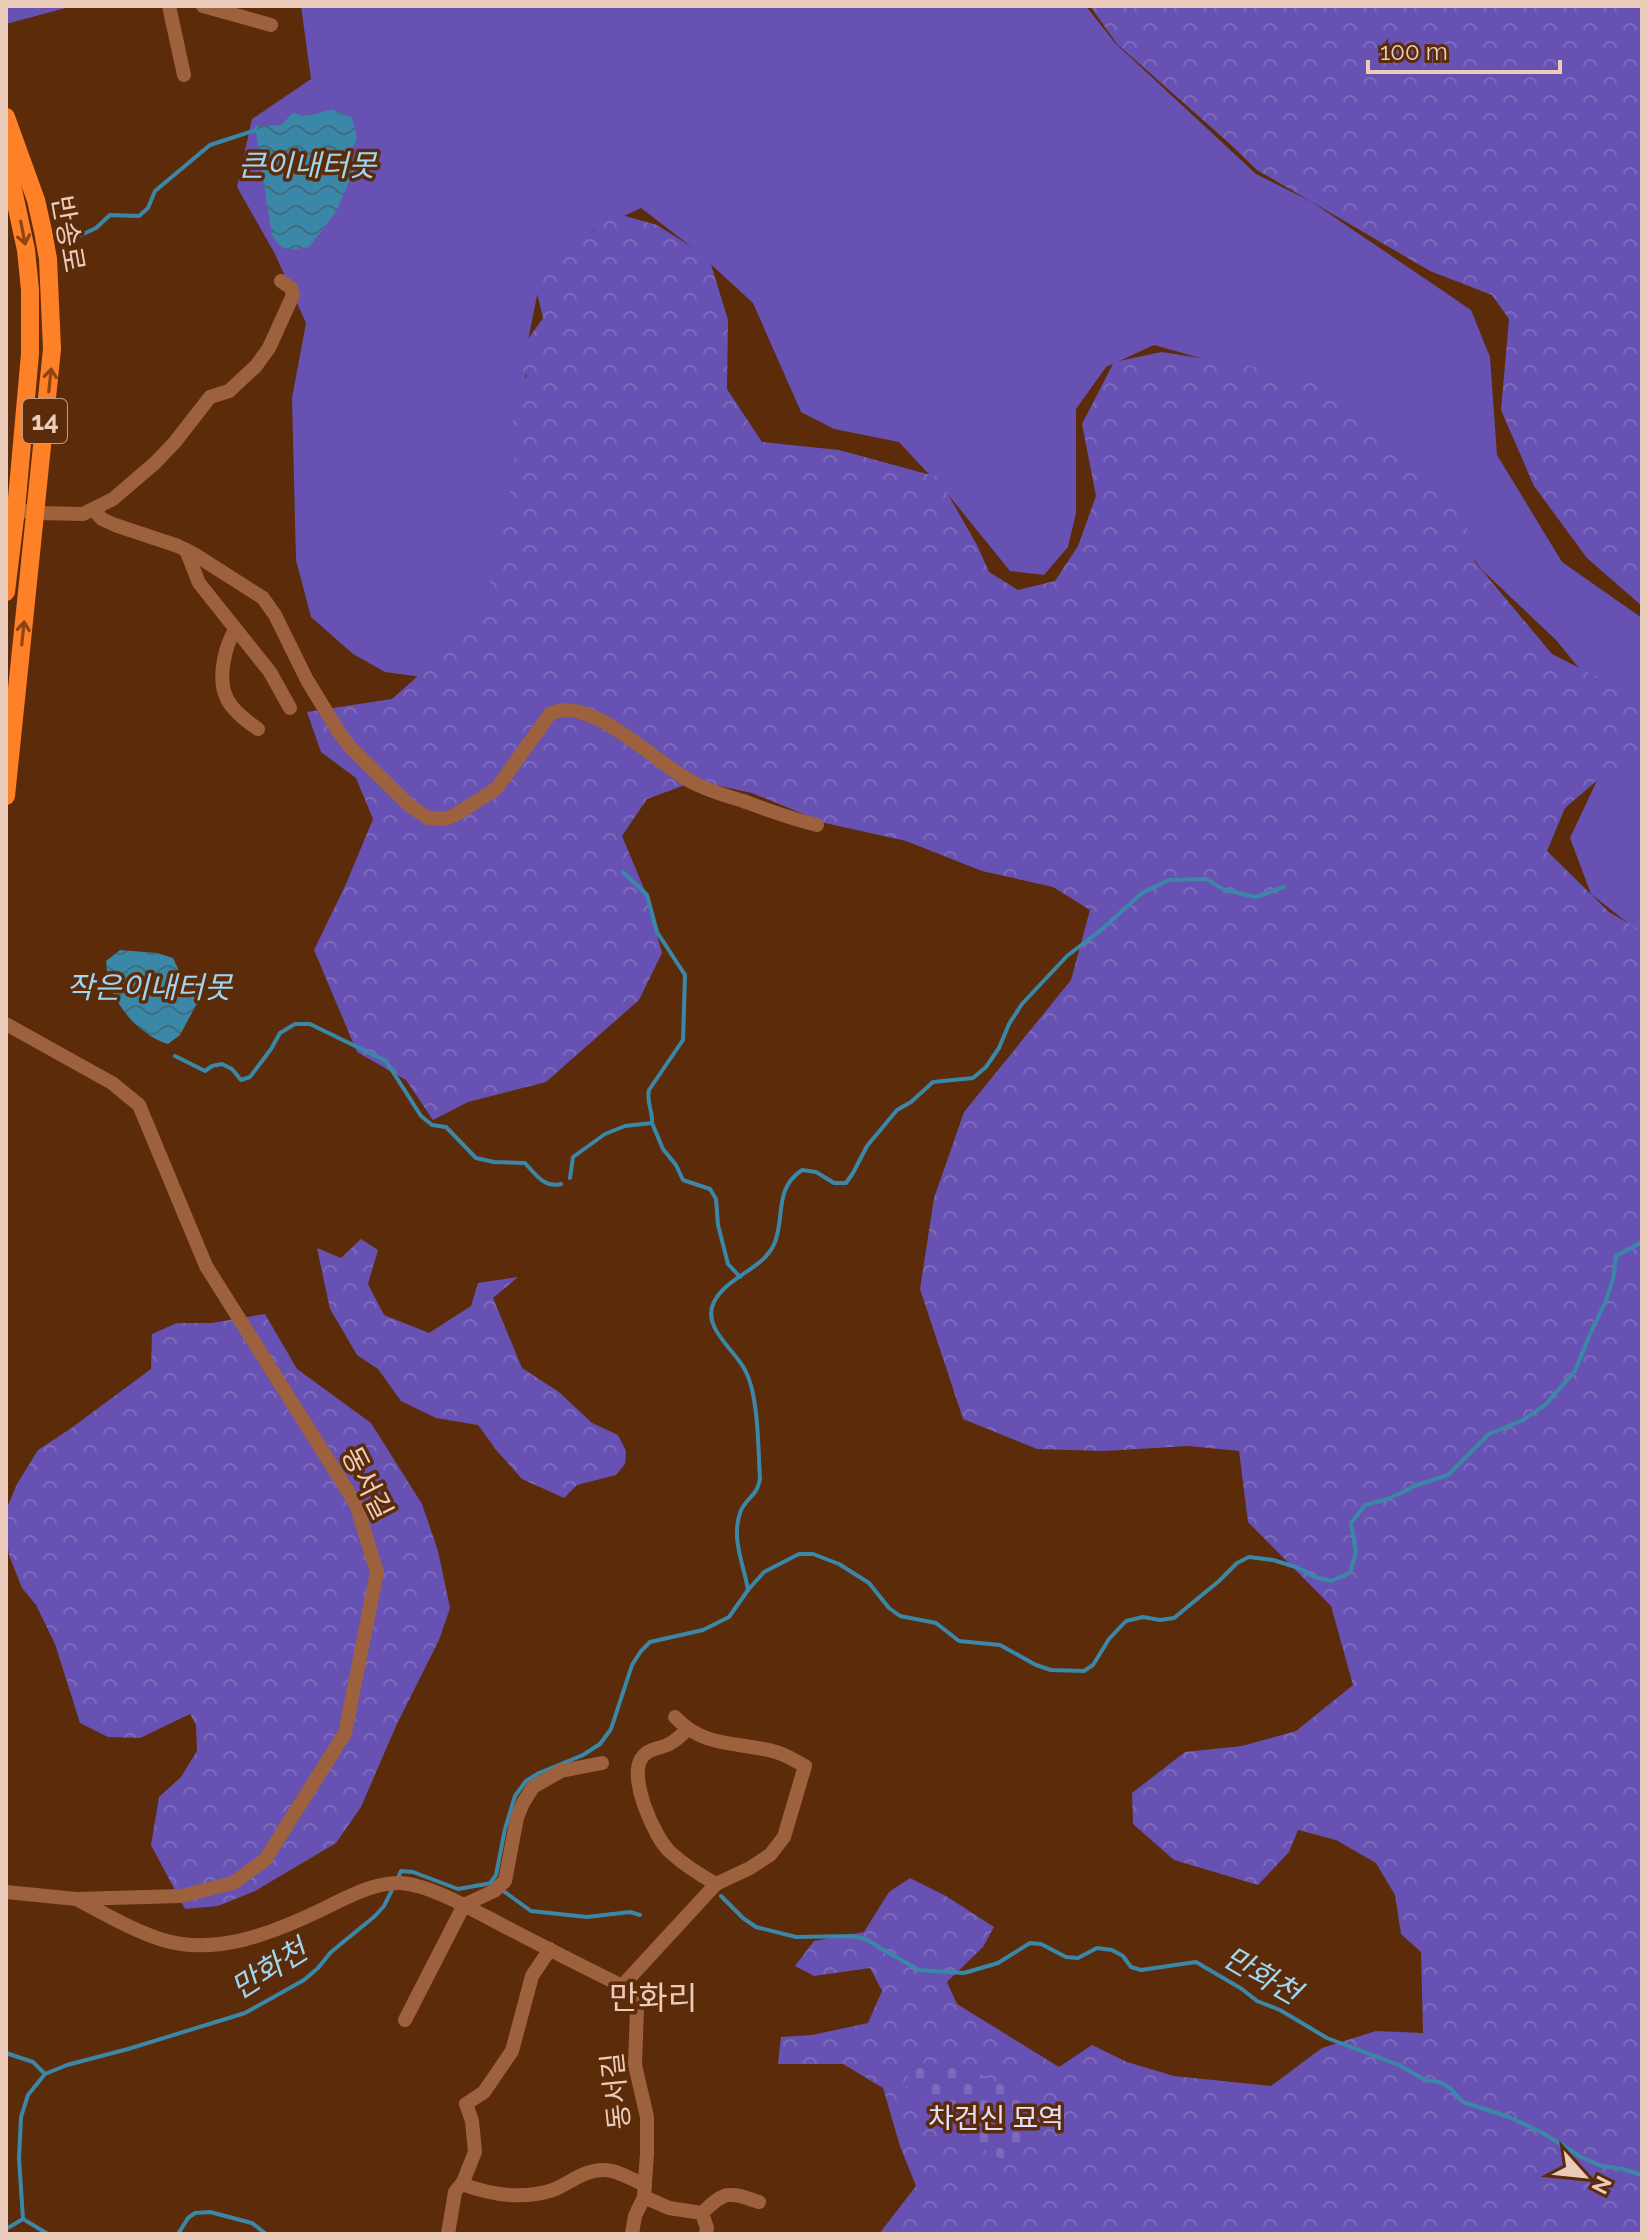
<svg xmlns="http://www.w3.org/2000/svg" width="1648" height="2240" viewBox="0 0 1648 2240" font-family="Raleway,'Noto Sans KR',sans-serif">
<defs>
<pattern id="forest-crowns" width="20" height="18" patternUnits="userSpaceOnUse" patternTransform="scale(2)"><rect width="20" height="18" fill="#6752b3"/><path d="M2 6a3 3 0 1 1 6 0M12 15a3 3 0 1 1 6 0" fill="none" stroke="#7d6abb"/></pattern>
<pattern id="cemetery-stones" width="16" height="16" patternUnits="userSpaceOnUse" patternTransform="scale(2)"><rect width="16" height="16" fill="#6752b3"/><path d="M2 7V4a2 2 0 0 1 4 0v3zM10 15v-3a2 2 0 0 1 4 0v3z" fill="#7d6abb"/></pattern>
<pattern id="water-waves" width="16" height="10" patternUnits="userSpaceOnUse" patternTransform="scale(2)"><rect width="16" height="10" fill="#3b87a8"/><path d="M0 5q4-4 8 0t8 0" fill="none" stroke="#3f6d81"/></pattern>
</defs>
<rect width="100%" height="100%" fill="#5c2b09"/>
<g fill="#6752b3">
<polygon points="6,6 73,6 6,24"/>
<polygon points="301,6 1086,6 1115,43 1256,174 1312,202 1471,310 1490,357 1497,455 1562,562 1642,618 1642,934 1591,894 1570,838 1624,723 1556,640 1482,570 1395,451 1275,379 1154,345 1106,367 1076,409 1076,513 1068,547 1044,575 1010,571 950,497 899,442 834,429 801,412 753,303 693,248 641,208 594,230 540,281 525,355 528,468 489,633 452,681 385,672 353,654 311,617 296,560 292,398 306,323 275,254 237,187 252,119 311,79"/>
</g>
<g fill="url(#forest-crowns)">
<polygon points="1090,6 1642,6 1642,606 1587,558 1534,486 1501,410 1509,319 1492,295 1430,271 1257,170 1230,144 1117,44"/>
<polygon points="615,213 657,225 709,258 728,320 727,389 762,442 839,450 938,477 977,545 989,572 1018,590 1055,581 1078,546 1096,496 1082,424 1114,362 1162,352 1257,367 1319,385 1459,495 1475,562 1552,654 1607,682 1642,703 1642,773 1599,779 1565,808 1547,851 1609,912 1642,931 1642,2234 879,2234 916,2186 900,2146 883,2088 843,2064 778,2064 781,2037 812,2035 868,2023 882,1991 870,1968 814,1976 795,1966 814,1941 864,1932 889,1892 910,1878 946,1896 994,1927 983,1947 947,1982 957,2004 1059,2067 1092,2045 1127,2062 1174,2076 1271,2086 1322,2048 1376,2031 1423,2033 1421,1952 1401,1934 1395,1895 1376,1863 1336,1840 1298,1830 1289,1852 1258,1885 1174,1860 1133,1824 1132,1793 1185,1752 1242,1746 1296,1731 1353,1685 1331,1606 1248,1522 1239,1451 1189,1446 1104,1451 1037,1449 963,1419 920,1289 934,1198 964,1112 1071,980 1090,910 1053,887 982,871 906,841 825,823 752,793 696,781 647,799 622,836 645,891 662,953 639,1000 546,1082 468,1102 433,1120 406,1080 357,1052 314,950 346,884 373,819 356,778 321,752 307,712 392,699 482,619 515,469 512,399 527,376 514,359 543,318 535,285 574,247"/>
<polygon points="361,1239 378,1250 368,1284 384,1315 429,1333 471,1306 478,1283 518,1277 493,1298 522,1368 559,1392 592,1423 618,1435 626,1451 625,1464 616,1475 577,1485 564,1498 522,1479 497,1451 478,1425 436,1418 401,1401 378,1369 357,1355 330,1309 317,1248 341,1258"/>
<polygon points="265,1314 297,1369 371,1423 422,1504 438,1551 450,1608 439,1640 396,1726 361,1807 336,1843 255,1891 218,1906 185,1909 151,1845 159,1797 181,1777 197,1751 196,1725 190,1714 140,1738 108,1737 80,1723 55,1644 36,1605 22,1588 9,1555 6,1536 6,1510 17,1484 38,1450 70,1429 151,1369 152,1334 177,1323 212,1323"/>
</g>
<polygon fill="url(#cemetery-stones)" points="917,2063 946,2064 980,2074 1021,2094 1035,2107 1038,2128 1024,2149 1002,2159 974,2144 945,2117 913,2095 906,2087 908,2076"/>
<g fill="url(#water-waves)">
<path d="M 335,109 L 352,118 L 357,139 L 350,154 L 353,172 L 336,212 L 309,247 C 290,250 283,253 272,235 L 255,126 L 281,125 L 293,113 L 304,116 Z"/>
<path d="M 120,950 L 157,953 L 173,958 L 181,975 L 201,996 L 180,1035 L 168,1044 C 142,1036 120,1012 110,986 C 107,979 107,969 106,961 Z"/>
</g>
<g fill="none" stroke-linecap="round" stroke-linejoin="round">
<g stroke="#3b87a8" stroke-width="4">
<polyline points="79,236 96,228 110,215 139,216 148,208 155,191 210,145 256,130"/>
<path d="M 623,872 L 647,895 L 657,932 L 685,975 L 683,1040 L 649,1090 C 646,1102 653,1111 652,1123"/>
<path d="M 175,1056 L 205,1071 L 212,1066 L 222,1064 L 232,1069 L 241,1080 L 250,1077 L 271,1049 L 280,1033 L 295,1024 L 310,1024 L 386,1061 L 421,1116 L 432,1125 L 446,1127 L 476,1158 L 494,1162 L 525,1163 C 536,1175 544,1188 561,1184"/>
<polyline points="570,1178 573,1157 605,1134 625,1126 652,1123 663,1149 676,1165 683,1180 710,1189 716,1199 718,1225 728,1264 740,1277"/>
<path d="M 748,1590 C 744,1564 731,1540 740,1513 C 743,1503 750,1499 755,1492 C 758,1488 759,1483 760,1479 C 758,1449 759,1396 745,1370 C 735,1350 701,1327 714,1302 C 727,1276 765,1269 775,1242 C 785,1215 774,1189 802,1170 L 816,1172 L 834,1183 L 846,1183 L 853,1173 L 867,1146 L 897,1110 L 911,1102 L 933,1082 L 973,1078 L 986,1067 L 999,1048 L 1009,1024 L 1022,1004 L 1067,956 L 1101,930 L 1142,893 L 1169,880 L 1207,879 L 1224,890 L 1256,897 L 1284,887"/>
<polyline points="398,1878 401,1871 413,1872 458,1889 492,1883"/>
<polyline points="491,1882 496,1875 505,1829 515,1796 526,1781 539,1773 583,1755 600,1744 611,1729 632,1665 641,1651 650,1642 703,1630 729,1617 748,1590 764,1572 799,1554 813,1554 839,1564 869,1583 889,1608 900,1616 936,1623 959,1641 1000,1645 1036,1665 1051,1670 1084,1671 1093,1665 1109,1639 1126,1621 1143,1617 1160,1620 1174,1618 1219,1581 1237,1563 1249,1557 1273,1560 1299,1568 1315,1577 1331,1581 1350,1573 1356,1552 1351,1523 1365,1505 1388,1499 1417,1485 1448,1475 1489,1434 1523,1420 1545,1405 1575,1371 1590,1334 1606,1301 1613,1279 1616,1256 1642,1242"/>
<polyline points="502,1890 531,1911 587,1917 630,1912 640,1915"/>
<polyline points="721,1896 743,1918 756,1927 796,1937 853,1936 868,1940 880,1948 919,1970 964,1973 998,1963 1030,1943 1041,1944 1066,1957 1078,1958 1097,1948 1112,1950 1123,1956 1131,1967 1141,1970 1196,1962 1242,1989 1257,2001 1280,2010 1327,2038 1399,2065 1425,2080 1439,2082 1450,2088 1463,2102 1509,2117 1543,2133 1581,2157 1601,2166 1623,2169 1642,2175"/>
<polyline points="6,2053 33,2062 45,2074"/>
<polyline points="23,2219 48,2234"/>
<polyline points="6,2229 23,2219 19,2158 21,2117 28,2095 45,2074 67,2065 128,2049 245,2013 304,1980 318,1968 331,1952 375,1916 384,1906 394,1886"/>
<polyline points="178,2234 188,2218 195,2213 210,2212 252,2223 266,2234"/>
</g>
<g stroke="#9e613d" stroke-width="14">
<polyline points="169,6 184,75"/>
<polyline points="203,6 271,25"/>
<polyline points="6,508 37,513 83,514 113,499 155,463 175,442 210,397 229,391 256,366 269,348 293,295 291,288 281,281"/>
<path d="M 94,510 L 102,519 L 115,525 L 178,546 L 194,554 L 263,598 L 275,615 L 307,680 L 340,734 L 352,749 L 409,805 L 428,818 L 445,819 L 455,815 L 496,789 L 550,714 C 592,692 662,771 700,786 C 715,793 731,797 746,802 C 770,811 792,819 817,825"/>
<polyline points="186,550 199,583 270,672 290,708"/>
<path d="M 235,630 C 229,640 226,648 224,660 C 217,695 230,710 258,729"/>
<polyline points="6,1024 112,1083 139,1105 206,1266 356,1504 377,1572 345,1733 265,1860 233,1883 181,1896 76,1899 6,1892"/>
<path d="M 687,1730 C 681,1735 675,1742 667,1745 C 656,1750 648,1748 641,1759 C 629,1779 654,1837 670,1852 C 683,1864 700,1875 716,1884"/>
<path d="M 80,1901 C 107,1915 134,1931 163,1940 C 216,1956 273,1933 321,1910 C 346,1898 373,1882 401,1883 C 431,1885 475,1911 502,1925 C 542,1946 582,1966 622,1986 L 634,1993 L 637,2010 L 635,2065 L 647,2117 L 647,2153 L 644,2197 L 635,2216 L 632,2234"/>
<path d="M 622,1986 L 716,1884 L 750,1868 L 770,1855 L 784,1837 L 805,1766 C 796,1761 786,1755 776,1752 C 738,1741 705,1749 675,1717"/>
<polyline points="405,2020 464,1905 494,1891 505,1881 517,1818 523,1803 533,1787 561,1771 602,1763"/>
<path d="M 462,2184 C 491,2195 522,2200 553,2190 C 570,2183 585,2169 605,2170 C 617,2170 633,2180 645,2185"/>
<polyline points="644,2197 669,2208 702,2213 707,2228 706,2234"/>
<path d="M 702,2213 C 726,2190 729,2192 759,2202"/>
<polyline points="448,2234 455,2192 463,2182 475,2152 472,2121 466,2104 484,2092 512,2051 532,1976 550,1949"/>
</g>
<g stroke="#fe8027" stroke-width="18">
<polyline points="6,117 36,200 43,231 48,259 52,349 6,796"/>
<polyline points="6,157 26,250 30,290 30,354 16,510 6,592"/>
</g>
</g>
<defs><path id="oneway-shaft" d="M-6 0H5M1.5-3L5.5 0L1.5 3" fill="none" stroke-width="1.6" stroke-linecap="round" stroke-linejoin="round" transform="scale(2)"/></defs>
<g stroke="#8d4412">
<use href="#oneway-shaft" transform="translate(23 233) rotate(79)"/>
<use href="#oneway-shaft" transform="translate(50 380) rotate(-84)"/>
<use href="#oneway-shaft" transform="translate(23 633) rotate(-84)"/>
</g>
<g text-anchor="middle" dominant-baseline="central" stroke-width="7" stroke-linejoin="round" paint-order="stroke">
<rect fill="#5c2b09" stroke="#c09c86" stroke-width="2" x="23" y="399" width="44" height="44" rx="6"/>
<g font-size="26" font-weight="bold" fill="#ebccbb">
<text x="45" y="421">14</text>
</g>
<g font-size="28" fill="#ebccbb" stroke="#5c2b09">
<text transform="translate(68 234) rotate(80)">반송로</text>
<text transform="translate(367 1483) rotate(63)">동서길</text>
<text transform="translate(616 2091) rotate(-96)">동서길</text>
</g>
<g font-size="28" fill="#e2dffa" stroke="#5c2b09">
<text x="996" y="2118">차건신 묘역</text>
</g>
<g font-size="30" font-style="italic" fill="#9dd7f4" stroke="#5c2b09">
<text x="307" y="165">큰이내터못</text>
<text x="149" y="987">작은이내터못</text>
<text transform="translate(269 1969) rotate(-32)">만화천</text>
<text transform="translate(1262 1975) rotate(30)">만화천</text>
</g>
<g font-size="32" fill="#ebccbb" stroke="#5c2b09">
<text x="653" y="1997">만화리</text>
</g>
</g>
<rect width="1648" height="2240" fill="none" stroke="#ebccbb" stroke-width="16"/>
<g transform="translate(1584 2176) rotate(117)" stroke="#5c2b09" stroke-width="6" paint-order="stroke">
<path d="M0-6L14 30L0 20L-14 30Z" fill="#ebccbb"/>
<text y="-12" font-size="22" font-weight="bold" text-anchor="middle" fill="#ebccbb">N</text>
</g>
<path d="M1368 60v12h192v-12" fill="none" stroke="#ebccbb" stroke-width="4"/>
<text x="1380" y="60" font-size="24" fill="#ebccbb" stroke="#5c2b09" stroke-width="6" paint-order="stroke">100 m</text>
</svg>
